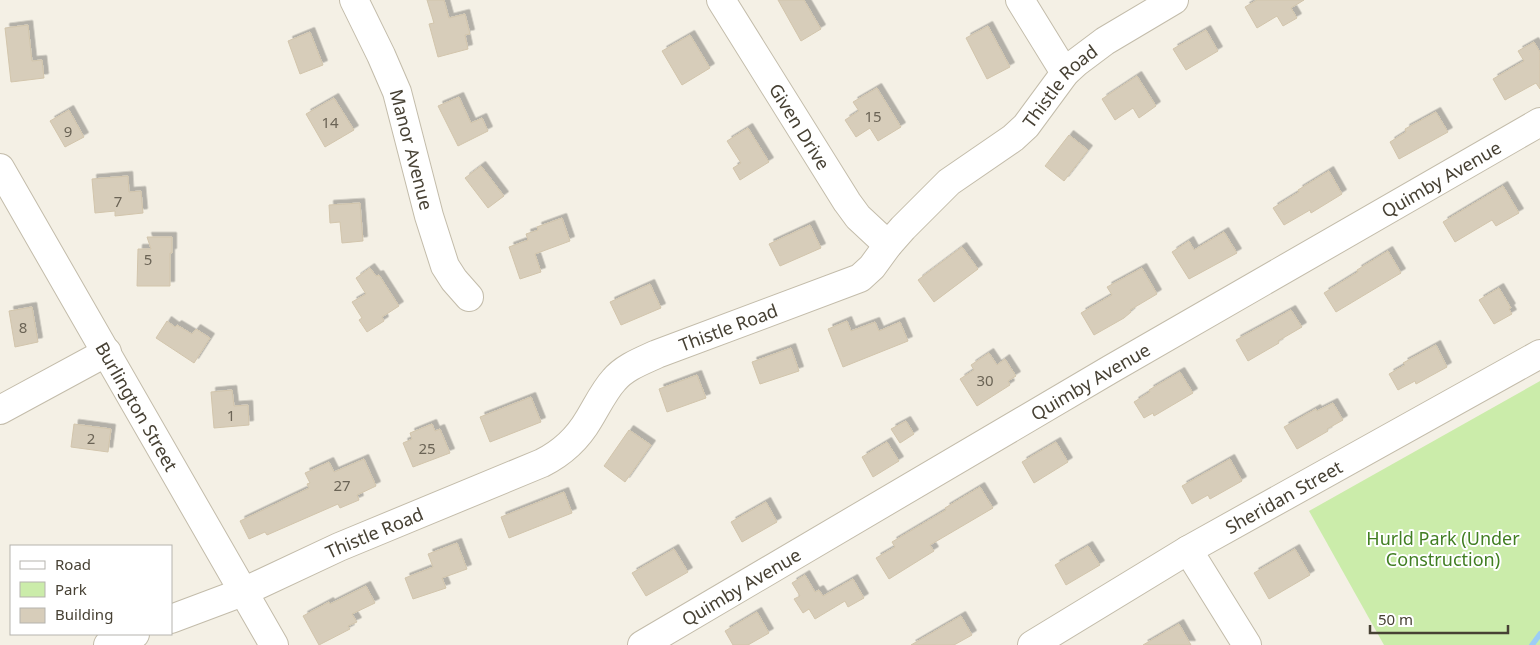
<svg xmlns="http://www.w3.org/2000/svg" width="1540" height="645" viewBox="0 0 1540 645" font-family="'Noto Sans',sans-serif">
<defs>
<filter id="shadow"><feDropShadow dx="4.5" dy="-4.5" stdDeviation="0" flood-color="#0004"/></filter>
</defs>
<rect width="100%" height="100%" fill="#f4f0e5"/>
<polygon fill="#cbecaa" points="1540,381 1540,645 1384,645 1309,511"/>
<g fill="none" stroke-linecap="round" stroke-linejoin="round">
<polyline stroke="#9ccdf6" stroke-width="5.5" points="1532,645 1540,634"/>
</g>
<g fill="#d7cdba" stroke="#d2c5ac" filter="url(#shadow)">
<polygon points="427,0 444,0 449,18 465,14 470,34 465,35 468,49 438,57 429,24 434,23"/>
<polygon points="778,0 804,0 821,29 801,41"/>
<polygon points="1257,0 1304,0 1291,8 1297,18 1283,26 1277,16 1257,28 1245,7"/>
<polygon points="28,25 32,61 42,60 44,78 11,82 5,28"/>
<polygon points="988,26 1010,67 987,79 966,38"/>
<polygon points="1206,30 1218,51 1186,70 1173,49"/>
<polygon points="310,32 323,65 300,74 288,41"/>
<polygon points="690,35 710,68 682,85 662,51"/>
<polygon points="1534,42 1540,52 1540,89 1536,83 1505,100 1493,79 1524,61 1518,51"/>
<polygon points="1137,76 1156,106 1139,118 1133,108 1115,120 1102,99"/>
<polygon points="877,88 901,127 878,141 870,128 856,137 845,120 859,111 853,102"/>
<polygon points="459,97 471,123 482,118 488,131 458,146 438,106"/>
<polygon points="334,98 354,130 325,147 306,114"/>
<polygon points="69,110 84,137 65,147 50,121"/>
<polygon points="1436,112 1448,132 1399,159 1390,142 1406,132 1405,129"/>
<polygon points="748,128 769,162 740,180 733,168 741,163 727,141"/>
<polygon points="1069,135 1088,150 1064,181 1045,166"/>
<polygon points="481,166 504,196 488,208 465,178"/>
<polygon points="1329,171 1342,194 1311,213 1310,210 1284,225 1273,208 1299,192 1298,190"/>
<polygon points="128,176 129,192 141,191 143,213 115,216 115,211 95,213 92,179"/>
<polygon points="1503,186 1519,213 1496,226 1492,220 1455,242 1443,222"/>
<polygon points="360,203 363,241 342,243 340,222 330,223 329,205"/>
<polygon points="562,218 570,241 535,254 541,272 520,279 509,247 528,240 526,234 538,230 537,227"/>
<polygon points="810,225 821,248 780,266 769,244"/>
<polygon points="1224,232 1237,253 1189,279 1172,252 1189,241 1194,250"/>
<polygon points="147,237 172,237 172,253 170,253 170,286 137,286 138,249 151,249"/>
<polygon points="962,247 978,269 934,302 918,280"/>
<polygon points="1388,251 1401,273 1336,312 1324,293 1358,272 1357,270"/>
<polygon points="370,268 376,276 379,275 399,306 382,317 384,321 367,332 359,320 362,318 352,302 366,294 356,278"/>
<polygon points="1142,268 1157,294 1130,310 1131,312 1124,318 1094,335 1081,313 1112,295 1107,287"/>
<polygon points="650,284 661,308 621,325 610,302"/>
<polygon points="1499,288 1511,308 1509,309 1512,314 1494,324 1479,300"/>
<polygon points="32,307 38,342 15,347 9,311"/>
<polygon points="1291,310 1302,327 1278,341 1279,343 1248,361 1236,340"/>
<polygon points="167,321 175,327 177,325 192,334 196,329 210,338 194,363 156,338"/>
<polygon points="847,321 851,331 875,322 879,331 900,322 908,341 843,367 828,329"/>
<polygon points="1436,345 1447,367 1416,384 1415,381 1398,390 1389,374 1405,365 1403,363"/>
<polygon points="791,348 799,371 760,384 752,362"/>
<polygon points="989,353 997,365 1005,359 1016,376 1008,381 1010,385 977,406 960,379 974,370 971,365"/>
<polygon points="1180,372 1193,393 1154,416 1153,413 1144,418 1134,402 1150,392 1149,390"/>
<polygon points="697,375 706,398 667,412 659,389"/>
<polygon points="232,390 234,406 248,405 249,425 214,428 211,392"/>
<polygon points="531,397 541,422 490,442 480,417"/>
<polygon points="1333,403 1343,420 1327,429 1328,431 1297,449 1284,427 1316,409 1317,411"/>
<polygon points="906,421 914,434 900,443 891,429"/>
<polygon points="74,424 111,429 108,452 71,447"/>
<polygon points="432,424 435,431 440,429 450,453 413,467 403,443 412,439 410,433"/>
<polygon points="629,430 651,445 625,482 604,466"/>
<polygon points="887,442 899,461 873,477 862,457"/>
<polygon points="1056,442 1068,462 1034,483 1022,462"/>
<polygon points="364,459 376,486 357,495 359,500 340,508 338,504 267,535 265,532 249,539 240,521 309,488 307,484 310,483 305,473 329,462 334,472"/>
<polygon points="1230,459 1242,481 1210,499 1208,495 1192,504 1182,486"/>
<polygon points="980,487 993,508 930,545 934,551 889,579 876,558 895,547 892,542 946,510 945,508"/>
<polygon points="564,492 572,513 509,538 501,517"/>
<polygon points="766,502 777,522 742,542 731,522"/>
<polygon points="457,543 467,569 442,578 446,588 413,599 405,578 433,567 428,554"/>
<polygon points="1088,546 1100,565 1066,585 1055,565"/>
<polygon points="674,549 688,572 646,596 632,573"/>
<polygon points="1295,549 1310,575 1269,599 1254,573"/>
<polygon points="805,575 815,592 819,590 823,596 853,579 864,598 848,607 845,601 815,619 809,609 803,613 794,599 800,596 792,583"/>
<polygon points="366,586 375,603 352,614 357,622 348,626 350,629 319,645 303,616 329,602 330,604"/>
<polygon points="757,612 769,633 748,645 733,645 725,631"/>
<polygon points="961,616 972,635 954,645 911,645"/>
<polygon points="1179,624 1191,645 1143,645"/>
</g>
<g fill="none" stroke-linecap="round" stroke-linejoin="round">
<defs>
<g id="minor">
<path id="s1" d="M 354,0 L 381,55 L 397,92 L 429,216 L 445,266 L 454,280 L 469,297"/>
<path id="s2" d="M 721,0 L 847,202 L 858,217 L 888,245"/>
<polyline points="1020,0 1065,73"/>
<path id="s3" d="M 0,168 L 274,645"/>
<polyline points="0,410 107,352"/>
<polyline points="1188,550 1247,645"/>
<path id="s4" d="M 171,619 L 243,592 L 339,547 L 542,463 C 562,453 578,438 589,419 C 597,406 604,391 614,380 C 625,367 642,361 657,354 L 860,278 L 872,267 L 888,245 L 903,228 L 949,182 L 1013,138 L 1026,126 L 1065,73 L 1077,62 L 1105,41 L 1174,0"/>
<polyline points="108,645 135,634"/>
<path id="s5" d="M 642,645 L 1111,369 L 1540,122"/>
<path id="s6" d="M 1032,645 L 1188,550 L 1540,354"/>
</g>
</defs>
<use href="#minor" stroke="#c3bcaa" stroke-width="30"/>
<use href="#minor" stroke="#fff" stroke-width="28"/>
</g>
<g text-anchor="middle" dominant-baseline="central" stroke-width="4" stroke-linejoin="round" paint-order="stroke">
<g font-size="15" fill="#6b6456">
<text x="873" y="116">15</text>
<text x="330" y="122">14</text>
<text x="68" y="131">9</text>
<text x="118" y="201">7</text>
<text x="148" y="259">5</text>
<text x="23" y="327">8</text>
<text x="985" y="380">30</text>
<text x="231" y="415">1</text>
<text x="91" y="438">2</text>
<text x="427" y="448">25</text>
<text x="342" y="485">27</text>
</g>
<g font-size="18" fill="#474134" stroke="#fff">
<text stroke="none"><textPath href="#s4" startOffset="1061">Thistle Road</textPath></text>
<text stroke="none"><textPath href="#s2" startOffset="149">Given Drive</textPath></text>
<text stroke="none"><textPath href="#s1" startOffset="161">Manor Avenue</textPath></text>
<text stroke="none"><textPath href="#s5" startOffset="925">Quimby Avenue</textPath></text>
<text stroke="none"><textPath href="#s4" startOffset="641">Thistle Road</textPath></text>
<text stroke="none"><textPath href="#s5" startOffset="520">Quimby Avenue</textPath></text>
<text stroke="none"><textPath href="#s3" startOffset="275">Burlington Street</textPath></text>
<text stroke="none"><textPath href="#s6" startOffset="292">Sheridan Street</textPath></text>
<text stroke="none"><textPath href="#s4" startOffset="221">Thistle Road</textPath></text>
<text stroke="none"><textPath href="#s5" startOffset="115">Quimby Avenue</textPath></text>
</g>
<g font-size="18" fill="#417e22" stroke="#fff">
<text x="1443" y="538">Hurld Park (Under<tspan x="1443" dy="21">Construction)</tspan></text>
</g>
</g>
<rect x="10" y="545" width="162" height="90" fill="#ffffff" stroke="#b5b3ae"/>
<rect x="20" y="561" width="25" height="8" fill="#ffffff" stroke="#b5b3ae"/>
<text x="55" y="570" font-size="15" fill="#474134">Road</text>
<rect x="20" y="582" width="25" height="15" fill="#cbecaa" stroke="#b5b3ae"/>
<text x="55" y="595" font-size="15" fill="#474134">Park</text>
<rect x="20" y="608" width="25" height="15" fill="#d7cdba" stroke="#b5b3ae"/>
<text x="55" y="620" font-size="15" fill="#474134">Building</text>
<path d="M1370 625v8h138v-8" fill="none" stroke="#474134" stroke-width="2.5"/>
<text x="1378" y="625" font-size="15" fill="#474134" stroke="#ffffff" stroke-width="4" paint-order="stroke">50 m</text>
</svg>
